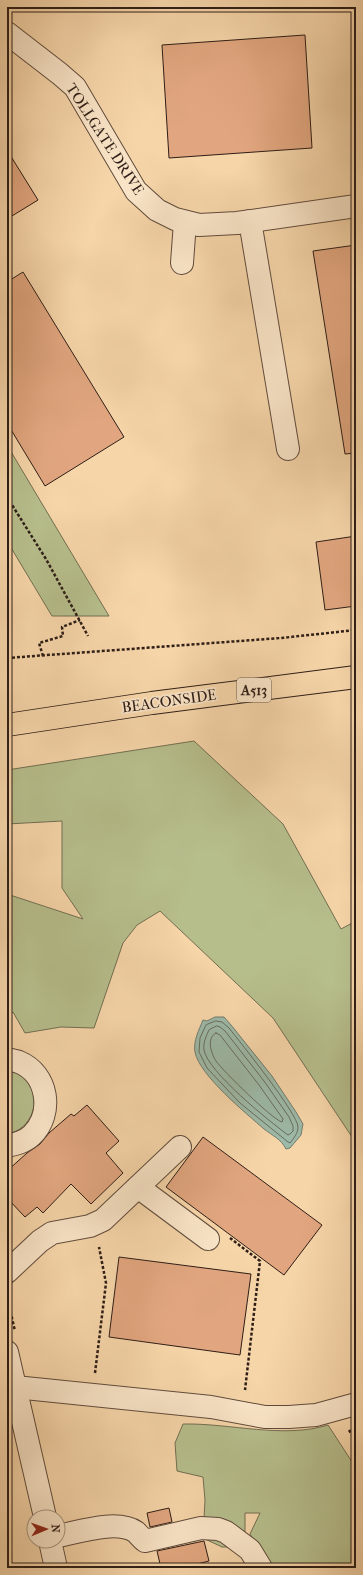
<svg xmlns="http://www.w3.org/2000/svg" width="363" height="1575" viewBox="0 0 363 1575" font-family="'IM FELL French Canon',serif">
<rect width="100%" height="100%" fill="#f6d5a9"/>
<filter id="stains"><feTurbulence type="fractalNoise" baseFrequency=".005" numOctaves="4"/><feColorMatrix values="0 0 0 0 .2 0 0 0 0 .09 0 0 0 0 .02 0 0 0 .5 -.17"/></filter>
<radialGradient id="worn" r=".72"><stop offset=".6" stop-color="#630" stop-opacity="0"/><stop offset="1" stop-color="#630" stop-opacity=".3"/></radialGradient>
<g fill="#b6be8c" stroke="#726e52">
<polygon points="7,445 109,616 52,616 7,541"/>
<polygon points="194,741 283,824 341,929 356,921 356,1143 273,1018 160,911 137,925 123,943 94,1028 61,1027 25,1033 13,1012 7,1018 7,894 83,919 62,888 62,821 7,824 7,770"/>
<path d="M 7,1069 C 14,1072 21,1074 26,1080 C 43,1099 32,1130 7,1134 Z"/>
<path d="M 183,1424 C 230,1423 283,1439 328,1425 L 356,1468 L 356,1568 L 272,1568 L 250,1534 L 260,1513 L 245,1513 L 245,1536 L 231,1547 L 222,1547 L 203,1538 L 205,1500 L 203,1477 L 177,1471 L 175,1443 Z"/>
</g>
<path fill="#9db9a7" stroke="#717b6d" d="M 215,1017 L 224,1017 L 231,1025 L 272,1076 L 296,1112 L 303,1124 L 301,1135 L 290,1148 L 286,1149 C 281,1139 273,1136 264,1129 C 247,1114 199,1075 195,1052 C 193,1041 199,1030 203,1020 L 207,1021 Z"/>
<g fill="none" stroke-linecap="round" stroke-linejoin="round">
<g stroke="#666c5f" stroke-width="1">
<path d="M 216,1021 L 222,1022 L 229,1028 C 240,1042 298,1114 298,1127 C 298,1133 294,1138 290,1143 L 288,1142 L 240,1103 L 207,1068 L 199,1052 L 200,1038 L 206,1025 Z"/>
<path d="M 217,1026 L 220,1027 L 225,1031 L 264,1081 L 289,1117 L 293,1126 L 293,1131 L 290,1134 L 288,1135 C 269,1121 208,1072 204,1050 C 203,1043 206,1036 209,1030 Z"/>
<path d="M 216,1033 L 220,1035 L 259,1085 L 283,1119 L 282,1122 C 273,1120 223,1071 216,1061 C 211,1053 206,1038 216,1033 Z"/>
</g>
</g>
<g fill="#e1a67f" stroke="#2e1e17">
<polygon points="305,35 312,148 169,158 162,45"/>
<polygon points="7,150 38,200 7,219"/>
<polygon points="356,245 356,453 345,454 313,251"/>
<polygon points="23,272 124,437 45,486 7,423 7,282"/>
<polygon points="356,536 356,606 325,610 316,542"/>
<polygon points="87,1105 119,1141 106,1153 123,1173 91,1204 71,1184 43,1213 37,1207 25,1217 7,1198 7,1171 27,1153 40,1144 49,1133 71,1114 74,1116"/>
<polygon points="203,1137 322,1225 284,1275 166,1187"/>
<polygon points="119,1257 251,1274 240,1355 109,1337"/>
<polygon points="169,1508 172,1522 150,1527 147,1513"/>
<polygon points="204,1541 209,1561 181,1568 161,1568 157,1551"/>
</g>
<g fill="none" stroke-linecap="round" stroke-linejoin="round">
<defs>
<g id="minor">
<polyline points="7,33 60,74 75,87 136,191 157,210 175,219 199,225 237,223 356,206"/>
<polyline points="250,221 288,449"/>
<polyline points="182,263 185,222"/>
<path d="M 7,1059 C 11,1060 16,1061 19,1062 C 48,1074 54,1113 32,1135 C 25,1142 16,1144 7,1146"/>
<polyline points="138,1187 208,1239"/>
<polyline points="7,1272 40,1241 52,1233 90,1226 103,1220 180,1147"/>
<polyline points="7,1352 45,1517"/>
<polyline points="15,1387 211,1407 265,1417 289,1417 316,1415 356,1404"/>
<path d="M 58,1536 C 79,1532 117,1519 136,1532 C 139,1535 142,1539 145,1541 L 201,1528 L 218,1529 L 226,1532 L 250,1550 L 261,1568"/>
<polyline points="50,1541 56,1568"/>
</g>
<polyline id="highway" points="7,725 152,703 356,677"/>
</defs>
<use href="#minor" stroke="#604c3c" stroke-width="24"/>
<use href="#highway" stroke="#2e1e17" stroke-width="24"/>
<g stroke="#2e1e17" stroke-width="2.5" stroke-dasharray="3 2" stroke-linecap="butt">
<polyline points="7,497 46,559 88,636"/>
<polyline points="43,656 39,643 63,636 62,627 80,620"/>
<polyline points="7,658 281,638 356,630"/>
<polyline points="230,1238 260,1261 245,1390"/>
<polyline points="7,1297 15,1331"/>
<polyline points="95,1373 106,1283 99,1247"/>
<polyline points="349,1430 356,1441"/>
</g>
<use href="#minor" stroke="#f9e4c7" stroke-width="22"/>
<use href="#highway" stroke="#f6d5a9" stroke-width="22"/>
</g>
<g text-anchor="middle" dominant-baseline="central" stroke-width="3.5" stroke-linejoin="round" paint-order="stroke">
<rect fill="#f9e4c7" stroke="#6b594c" stroke-width="1" x="237" y="678" width="34" height="24" rx="3"/>
<g font-size="14" font-weight="bold" fill="#2e1e17">
<text x="254" y="690">A513</text>
</g>
<g font-size="15" fill="#2e1e17" stroke="#f9e4c7">
<text transform="translate(105 139) rotate(57)">TOLLGATE DRIVE</text>
<text transform="translate(169 701) rotate(-8)">BEACONSIDE</text>
</g>
</g>
<rect width="363" height="1575" fill="none" stroke="#f6d5a9" stroke-width="24"/>
<rect x="8" y="8" width="347" height="1559" fill="none" stroke="#2e1e17" stroke-width="2"/>
<rect x="12" y="12" width="339" height="1551" fill="none" stroke="#2e1e17"/>
<g transform="translate(46 1529) rotate(88)"><circle r="19" fill="#f9e4c7" stroke="#a89581"/>
<path d="M0-3L7 15L0 10L-7 15Z" fill="#8f2418"/>
<text y="-6" font-size="11" font-weight="bold" text-anchor="middle" fill="#2e1e17">N</text>
</g>
<rect width="100%" height="100%" filter="url(#stains)"/>
<rect width="100%" height="100%" fill="url(#worn)"/>
</svg>
